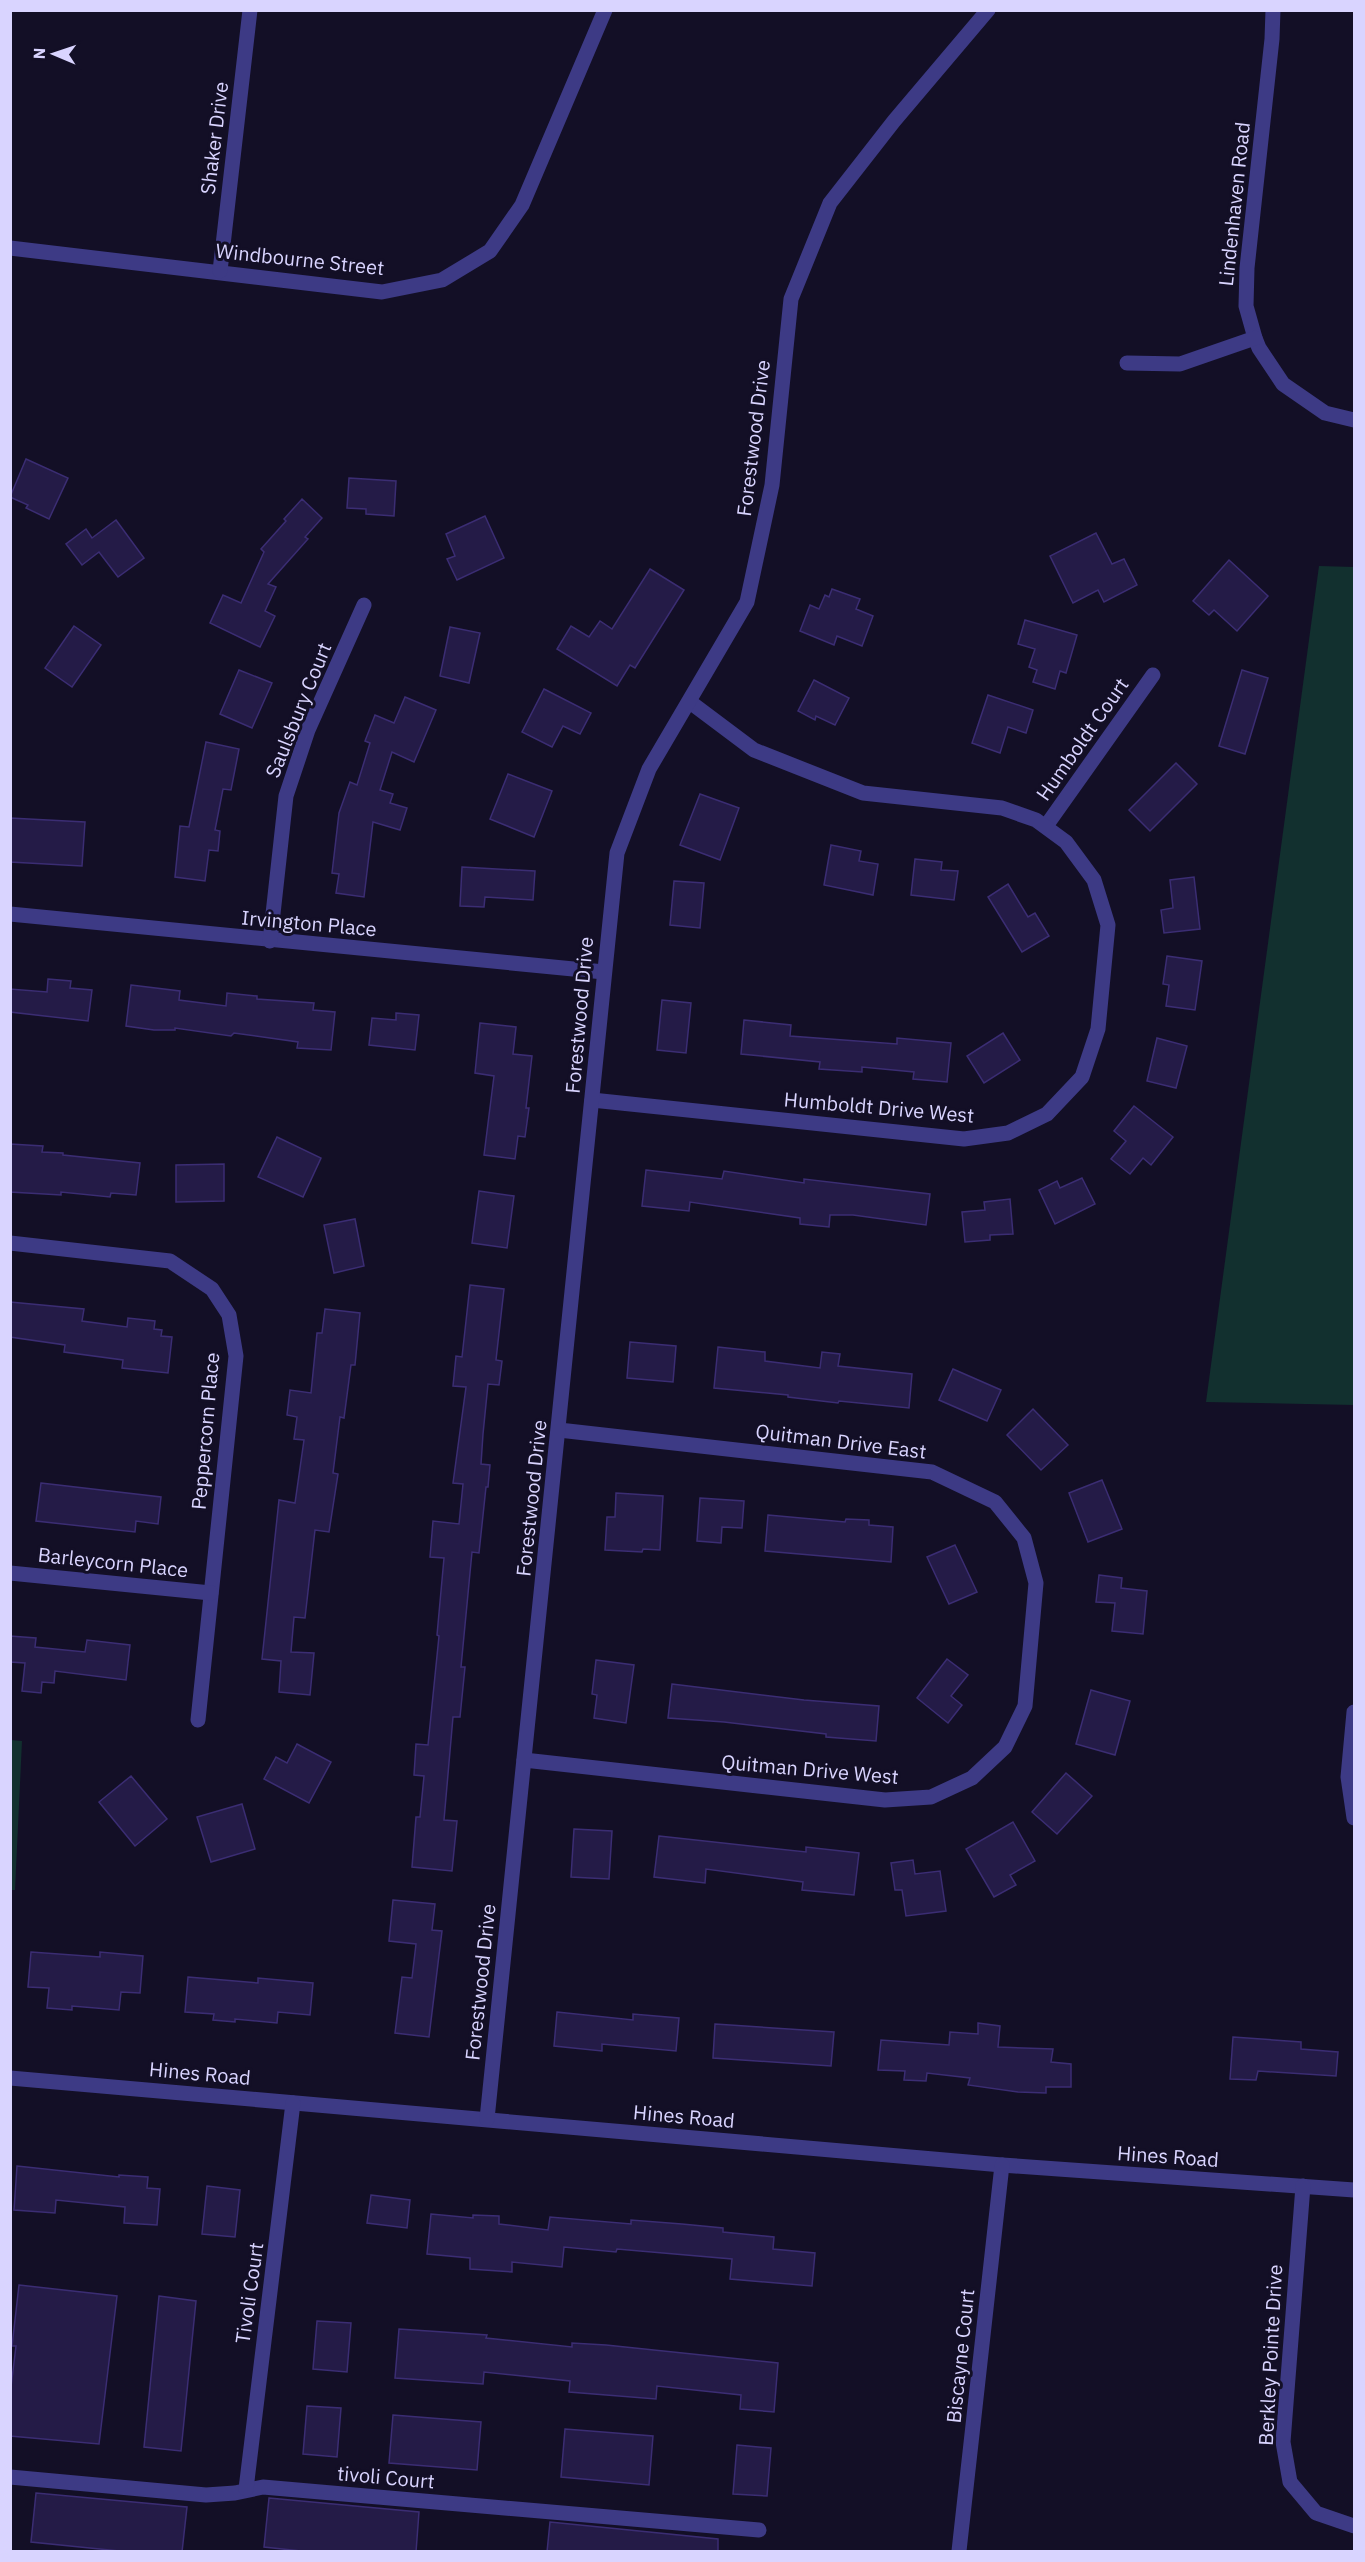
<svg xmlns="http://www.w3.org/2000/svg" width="1365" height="2562" viewBox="0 0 1365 2562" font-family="'IBM Plex Sans',sans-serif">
<rect width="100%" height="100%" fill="#130f26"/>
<g fill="#12302f">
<polygon points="1319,566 1354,567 1354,1405 1206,1402"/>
<polygon points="11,1740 22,1741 15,1890 10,1890"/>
</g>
<g fill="#241b47" stroke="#3b2d73" stroke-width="1.5">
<polygon points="26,459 68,478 49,519 26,508 28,505 10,497"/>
<polygon points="349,478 396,481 394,516 366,514 366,509 347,508"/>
<polygon points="302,499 322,518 305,537 308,539 268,584 276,587 265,611 275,616 260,647 210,623 223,595 241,603 264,552 261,549 286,521 284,519"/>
<polygon points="485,516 504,558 457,580 447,559 455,556 446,534"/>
<polygon points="116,520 144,558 118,577 99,552 82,565 66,544 86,529 92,538"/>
<polygon points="1096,533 1112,564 1124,559 1137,585 1104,602 1098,590 1073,603 1050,556"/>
<polygon points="1229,560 1268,596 1237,631 1214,610 1209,615 1193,601"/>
<polygon points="650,569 684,590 635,668 630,665 617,686 557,649 571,626 589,637 600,621 612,629"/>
<polygon points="832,589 860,599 856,609 873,616 862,646 837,636 834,645 800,631 810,605 819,609 825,595 829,597"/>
<polygon points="1025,620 1077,635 1066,673 1060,671 1055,689 1033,682 1037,670 1029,667 1035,649 1018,644"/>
<polygon points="74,626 101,645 72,687 45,668"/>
<polygon points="450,627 480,633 469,683 440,676"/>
<polygon points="239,670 272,683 252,728 220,714"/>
<polygon points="1242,670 1268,678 1245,754 1219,746"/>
<polygon points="814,680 849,698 835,725 816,716 815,720 798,711"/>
<polygon points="544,689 591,713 580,734 563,726 552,747 522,732"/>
<polygon points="988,695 1033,710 1026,733 1008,727 1000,753 972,743"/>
<polygon points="405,697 436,710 414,762 392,752 380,790 393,794 390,803 407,808 400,830 373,822 364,897 336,893 339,874 332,873 339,813 350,782 357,785 370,743 365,741 375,715 394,723"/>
<polygon points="206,742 239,749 231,790 223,789 215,830 220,831 218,851 209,850 205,881 175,877 180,826 189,827"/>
<polygon points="1176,763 1197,784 1150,831 1129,810"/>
<polygon points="508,774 552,791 534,837 490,819"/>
<polygon points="700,794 739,808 720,860 680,845"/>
<polygon points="10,818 85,822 82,866 10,862"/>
<polygon points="831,845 861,851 859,861 878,864 873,895 824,885"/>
<polygon points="915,859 942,862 941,870 958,871 954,900 911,895"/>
<polygon points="462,867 535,871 533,900 485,897 484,907 460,906"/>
<polygon points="1194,877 1200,929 1164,933 1161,910 1173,908 1170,880"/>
<polygon points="674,881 704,883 700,928 670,925"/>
<polygon points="1008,884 1028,917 1035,913 1049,936 1022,952 988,897"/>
<polygon points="1167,956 1202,961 1195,1010 1166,1006 1169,985 1163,984"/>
<polygon points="48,979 71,981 70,988 92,990 88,1021 10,1012 10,989 47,992"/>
<polygon points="131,985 180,991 179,1000 226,1006 227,993 257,996 257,999 314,1003 313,1010 335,1012 331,1050 297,1048 298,1042 234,1033 231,1036 175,1028 175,1030 154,1030 126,1026"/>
<polygon points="662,1000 691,1003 686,1053 657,1050"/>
<polygon points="396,1013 419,1015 415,1050 369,1045 372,1018 396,1020"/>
<polygon points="744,1020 791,1025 790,1036 897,1044 897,1038 951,1043 947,1082 913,1079 914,1072 862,1067 862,1072 819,1069 820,1062 741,1054"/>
<polygon points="480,1023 516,1027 513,1054 532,1056 526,1108 529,1108 525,1137 518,1136 515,1159 484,1155 494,1076 475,1073"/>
<polygon points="1003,1033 1020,1060 984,1083 967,1056"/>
<polygon points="1157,1038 1187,1046 1176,1088 1147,1081"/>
<polygon points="1134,1106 1173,1137 1151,1165 1143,1158 1130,1174 1111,1159 1126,1141 1114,1131"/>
<polygon points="277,1137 321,1158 303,1197 258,1177"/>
<polygon points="10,1144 43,1146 42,1152 63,1153 63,1155 140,1163 136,1195 111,1193 110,1197 61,1192 61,1195 10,1192"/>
<polygon points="224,1164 224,1201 176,1202 176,1165"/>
<polygon points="646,1170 722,1179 724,1171 804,1183 804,1179 930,1194 926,1225 853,1215 830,1215 829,1227 800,1224 800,1218 690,1202 689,1211 642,1206"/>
<polygon points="1082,1178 1095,1204 1055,1224 1039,1190 1057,1181 1060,1188"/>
<polygon points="479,1191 514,1196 507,1248 472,1243"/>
<polygon points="1010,1199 1013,1234 990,1235 990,1240 965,1242 962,1212 985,1210 984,1202"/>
<polygon points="355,1219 364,1266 334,1273 324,1225"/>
<polygon points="470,1285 504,1289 496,1360 502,1361 499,1385 488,1384 483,1434 481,1464 490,1465 488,1487 486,1487 479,1553 472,1552 461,1667 465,1667 460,1717 453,1717 444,1820 457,1821 452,1871 412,1867 416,1817 420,1817 424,1776 414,1775 416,1744 428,1745 439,1636 437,1635 444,1558 430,1557 433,1521 459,1524 463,1484 453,1483 466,1387 453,1386 456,1356 462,1357"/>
<polygon points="10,1302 84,1309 82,1321 127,1327 128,1318 155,1321 154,1329 162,1330 161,1336 172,1337 168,1373 122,1368 123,1360 64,1352 65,1345 10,1337"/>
<polygon points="325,1309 360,1313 355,1365 351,1365 344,1418 340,1417 333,1473 338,1474 329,1532 315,1530 305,1618 294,1617 291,1652 314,1653 310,1695 279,1692 281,1661 262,1659 279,1500 295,1503 304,1440 294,1439 297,1417 287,1415 290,1390 311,1393 317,1333 322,1333"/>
<polygon points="630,1342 676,1346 673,1382 627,1378"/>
<polygon points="718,1347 765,1352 765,1361 820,1368 822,1352 840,1354 838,1366 912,1374 909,1408 839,1401 838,1403 788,1397 788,1395 714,1388"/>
<polygon points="953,1369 1001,1390 987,1421 939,1400"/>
<polygon points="1033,1409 1068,1445 1041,1470 1007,1435"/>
<polygon points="1102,1480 1122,1529 1088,1542 1069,1493"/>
<polygon points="41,1483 161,1497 158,1524 136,1521 135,1532 36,1521"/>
<polygon points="616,1493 663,1496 660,1550 643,1549 642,1552 605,1550 607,1517 615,1517"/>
<polygon points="700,1498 744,1501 742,1528 722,1527 721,1543 697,1541"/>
<polygon points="768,1515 845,1522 846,1519 869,1520 869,1525 893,1527 891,1562 765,1551"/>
<polygon points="955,1545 977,1592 949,1604 927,1557"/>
<polygon points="1099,1575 1122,1578 1121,1588 1147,1591 1143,1634 1112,1631 1115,1603 1096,1602"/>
<polygon points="10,1636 36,1638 35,1647 85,1652 87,1640 130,1645 126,1680 55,1671 54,1683 42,1682 41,1693 22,1691 25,1663 10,1662"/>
<polygon points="947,1659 968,1675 951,1696 962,1705 948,1723 917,1698"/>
<polygon points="596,1660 634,1665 626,1723 594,1718 597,1695 592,1694"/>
<polygon points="672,1684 804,1700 879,1706 876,1741 826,1737 826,1734 724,1722 668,1718"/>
<polygon points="1091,1690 1130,1701 1115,1755 1076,1744"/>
<polygon points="297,1744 331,1762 309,1803 264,1779 276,1757 287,1763"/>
<polygon points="1066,1773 1092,1796 1057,1834 1032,1812"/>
<polygon points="131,1776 167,1819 135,1846 99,1802"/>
<polygon points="242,1804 255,1849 211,1862 197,1817"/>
<polygon points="1013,1822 1035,1861 1010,1875 1016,1885 994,1897 966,1849"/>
<polygon points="574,1829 612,1831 609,1879 571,1877"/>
<polygon points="659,1836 806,1852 806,1847 859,1853 854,1895 802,1890 803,1882 706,1869 705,1883 654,1877"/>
<polygon points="913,1860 915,1874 940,1871 946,1911 906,1916 902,1890 895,1890 891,1863"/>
<polygon points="393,1900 435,1904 432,1930 442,1931 429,2037 395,2033 402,1977 412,1978 416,1944 389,1941"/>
<polygon points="31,1952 100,1957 100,1952 143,1956 140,1993 121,1992 119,2010 72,2006 72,2010 47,2008 49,1988 28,1987"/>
<polygon points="188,1977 258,1983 258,1978 313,1983 310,2015 278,2012 277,2023 235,2019 235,2022 213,2020 214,2014 185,2012"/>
<polygon points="557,2012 633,2020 633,2014 679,2018 676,2051 602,2044 602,2051 554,2046"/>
<polygon points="978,2023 1000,2026 998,2047 1053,2049 1051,2062 1071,2064 1071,2087 1046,2087 1046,2093 1018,2092 968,2085 970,2078 927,2073 926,2081 904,2080 905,2071 878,2070 881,2040 949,2045 950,2032 978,2034"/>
<polygon points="715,2024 834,2032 831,2066 713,2058"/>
<polygon points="1233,2037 1301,2042 1301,2049 1338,2052 1336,2076 1258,2071 1256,2080 1230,2079"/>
<polygon points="17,2166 119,2177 119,2175 148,2177 147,2188 160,2189 157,2225 124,2223 125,2207 56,2200 55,2213 14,2210"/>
<polygon points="207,2186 240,2190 235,2237 202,2234"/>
<polygon points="371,2195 410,2200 407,2228 367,2223"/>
<polygon points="431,2214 473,2218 473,2215 499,2216 499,2224 548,2230 550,2217 631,2224 631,2220 682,2224 723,2228 723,2232 774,2237 773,2249 815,2253 812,2286 730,2279 732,2259 617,2249 616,2252 564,2247 562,2267 512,2262 512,2272 470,2269 470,2258 427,2254"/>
<polygon points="19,2285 117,2296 99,2444 10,2436 10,2395 16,2346 12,2346"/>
<polygon points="159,2296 196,2301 181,2451 144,2447"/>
<polygon points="317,2321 351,2323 347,2372 313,2369"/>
<polygon points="399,2329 487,2335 486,2338 572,2347 572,2343 606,2345 778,2363 774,2412 740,2409 741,2395 657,2386 656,2399 569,2392 570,2381 484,2372 483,2384 395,2378"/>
<polygon points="307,2406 341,2408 337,2457 303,2454"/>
<polygon points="393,2415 481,2422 477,2470 389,2463"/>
<polygon points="565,2429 653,2436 649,2485 561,2477"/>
<polygon points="737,2445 771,2448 767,2496 733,2494"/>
<polygon points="36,2493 187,2507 182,2552 129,2552 31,2542"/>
<polygon points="269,2498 419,2512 416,2552 310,2552 264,2547"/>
<polygon points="550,2522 718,2539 718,2552 547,2552"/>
</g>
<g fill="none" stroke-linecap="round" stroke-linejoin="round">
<g stroke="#3d3a85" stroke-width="15">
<polyline points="1273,10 1272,39 1247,268 1246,306 1255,338 1259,348 1283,384 1325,413 1354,420"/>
<polyline points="10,248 382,292 442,280 490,251 522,205 605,10"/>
<polyline points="220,271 250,10"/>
<polyline points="1127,363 1180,364 1255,338"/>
<polyline points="1046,826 1153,675"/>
<polyline points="10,914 604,972"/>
<polyline points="270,941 286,796 308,730 364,605"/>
<polyline points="592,1100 964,1139 1008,1133 1047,1114 1082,1077 1098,1029 1108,925 1094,880 1066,842 1036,820 1002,808 863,793 754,750 690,702"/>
<polyline points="10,1243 170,1261 212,1289 229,1315 236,1356 198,1720"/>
<polyline points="10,1573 211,1593"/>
<polyline points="1354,1712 1348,1777 1354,1818"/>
<polyline points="524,1760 885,1800 931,1797 972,1778 1005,1747 1025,1706 1036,1583 1024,1538 995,1502 932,1472 559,1430"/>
<polyline points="10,2078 1002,2165 1354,2190"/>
<polyline points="487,2119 617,853 649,769 747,602 772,485 791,299 830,203 894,121 988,10"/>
<polyline points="1303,2186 1283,2442 1290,2482 1316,2513 1354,2526"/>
<polyline points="10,2477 206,2495 235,2493 263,2487 759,2530"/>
<polyline points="246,2489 293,2103"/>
<polyline points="959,2551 1002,2165"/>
</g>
</g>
<g text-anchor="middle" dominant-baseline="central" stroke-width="6" stroke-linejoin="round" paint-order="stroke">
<g font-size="20" fill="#d9d4ff" stroke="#130f26">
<text transform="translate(214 138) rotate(-83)">Shaker Drive</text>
<text transform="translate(1234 204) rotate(-84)">Lindenhaven Road</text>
<text transform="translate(300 259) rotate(6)">Windbourne Street</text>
<text transform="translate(753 438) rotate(-83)">Forestwood Drive</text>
<text transform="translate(298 710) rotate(-68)">Saulsbury Court</text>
<text transform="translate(1082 739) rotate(-55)">Humboldt Court</text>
<text transform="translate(309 923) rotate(5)">Irvington Place</text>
<text transform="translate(579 1015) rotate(-85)">Forestwood Drive</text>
<text transform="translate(879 1107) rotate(5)">Humboldt Drive West</text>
<text transform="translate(205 1431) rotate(-85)">Peppercorn Place</text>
<text transform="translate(841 1441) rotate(7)">Quitman Drive East</text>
<text transform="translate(531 1498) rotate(-84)">Forestwood Drive</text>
<text transform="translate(113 1562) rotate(6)">Barleycorn Place</text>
<text transform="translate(810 1769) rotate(5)">Quitman Drive West</text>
<text transform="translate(480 1982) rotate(-84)">Forestwood Drive</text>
<text transform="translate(200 2073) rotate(5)">Hines Road</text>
<text transform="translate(684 2116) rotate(5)">Hines Road</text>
<text transform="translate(1168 2156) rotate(4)">Hines Road</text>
<text transform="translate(249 2293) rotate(-82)">Tivoli Court</text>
<text transform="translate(1270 2355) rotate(-87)">Berkley Pointe Drive</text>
<text transform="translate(960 2356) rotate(-84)">Biscayne Court</text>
<text transform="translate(386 2477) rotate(5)">tivoli Court</text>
</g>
</g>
<rect width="1365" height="2562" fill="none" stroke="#d9d4ff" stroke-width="24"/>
<g transform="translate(54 54) rotate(272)" stroke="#130f26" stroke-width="4.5" paint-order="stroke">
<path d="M0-4.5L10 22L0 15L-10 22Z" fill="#d9d4ff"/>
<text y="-9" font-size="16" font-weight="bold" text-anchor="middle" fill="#d9d4ff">N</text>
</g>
</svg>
